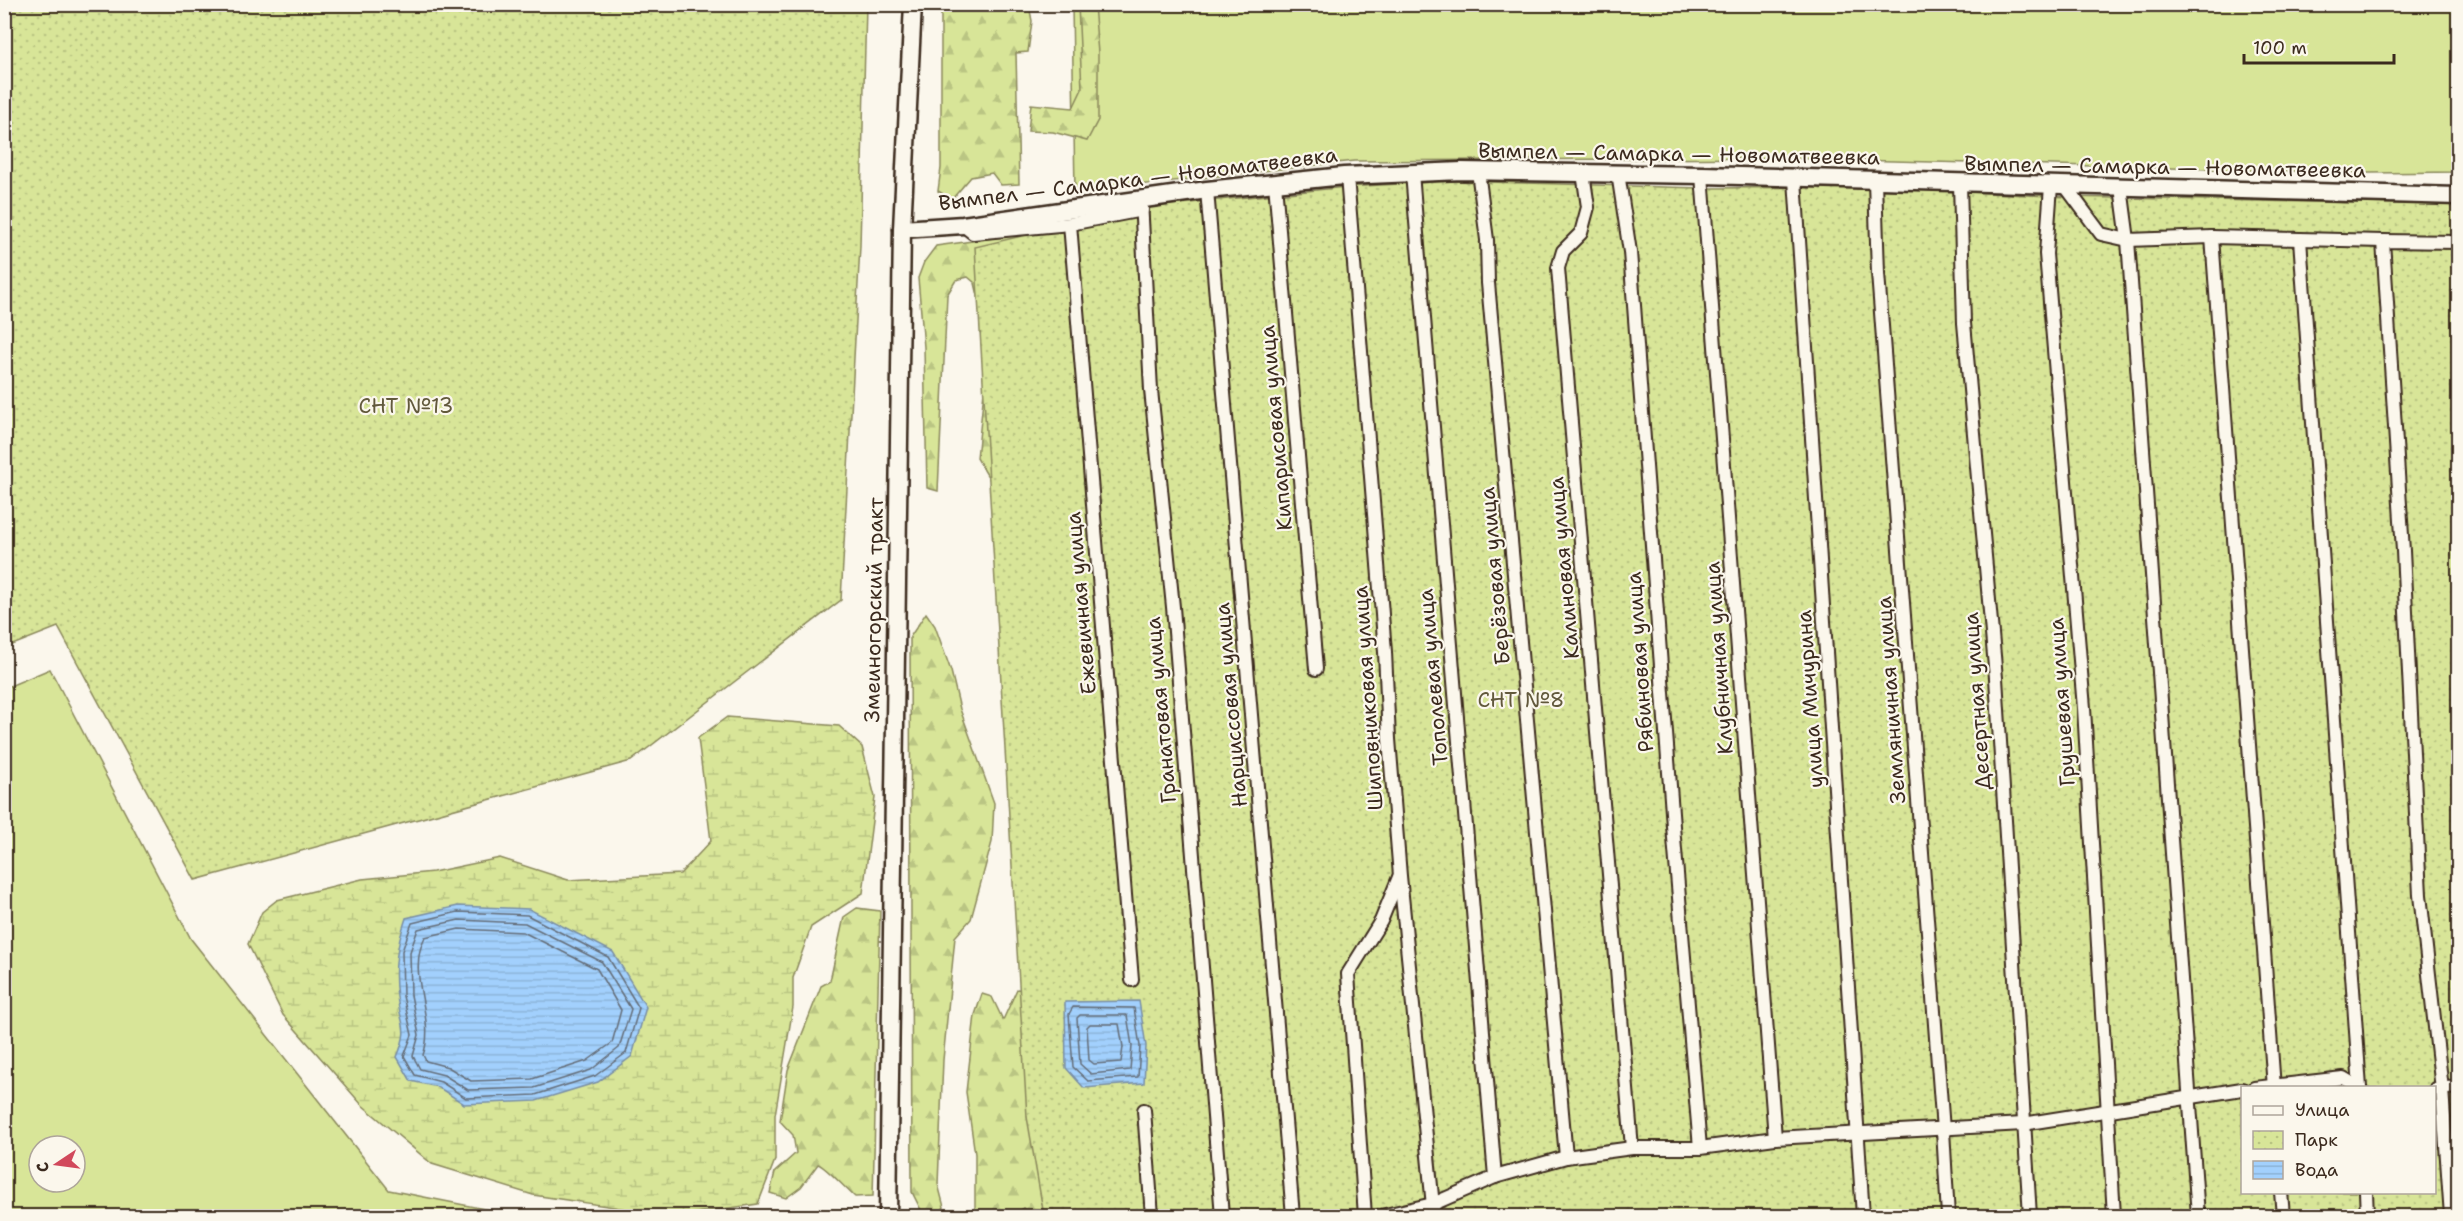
<svg xmlns="http://www.w3.org/2000/svg" width="2463" height="1221" viewBox="0 0 2463 1221" font-family="'Shantell Sans',sans-serif">
<defs>
<pattern id="forest-firs" width="22" height="20" patternUnits="userSpaceOnUse" patternTransform="scale(1.5)"><rect width="22" height="20" fill="#d8e598"/><path d="M5 1l3.5 6h-7zM16 11l3.5 6h-7z" fill="#bac583"/></pattern>
<pattern id="wetland-marsh" width="20" height="14" patternUnits="userSpaceOnUse" patternTransform="scale(1.5)"><rect width="20" height="14" fill="#d8e598"/><path d="M1 5h8M5 5V1M11 12h8M15 12V8" fill="none" stroke="#bac583"/></pattern>
<pattern id="park-dots" width="8" height="8" patternUnits="userSpaceOnUse" patternTransform="scale(1.5)"><rect width="8" height="8" fill="#d8e598"/><path d="M2 2h.1M6 6h.1" fill="none" stroke="#bac583" stroke-width="1.8" stroke-linecap="round"/></pattern>
<pattern id="water-rules" width="6" height="5" patternUnits="userSpaceOnUse" patternTransform="scale(1.5)"><rect width="6" height="5" fill="#a2d0fd"/><path d="M0 2.5h6" fill="none" stroke="#8cb3d8"/></pattern>
</defs>
<rect width="100%" height="100%" fill="#fbf7ec"/>
<filter id="ink" filterUnits="userSpaceOnUse"><feTurbulence type="fractalNoise" baseFrequency=".0167" numOctaves="2"/><feDisplacementMap in="SourceGraphic" scale="12" xChannelSelector="R" yChannelSelector="G"/><feConvolveMatrix kernelMatrix="1 2 1 2 8 2 1 2 1" color-interpolation-filters="sRGB"/></filter>
<g filter="url(#ink)">
<g fill="#d8e598" stroke="#8a885b" stroke-width="1.5" fill-rule="evenodd">
<polygon points="1072,5 2458,5 2458,172 2369,173 1775,158 1354,161 1075,192"/>
<path d="M 50,669 L 191,939 L 389,1190 L 520,1216 L 5,1216 L 5,688 ZM 39,1146 L 75,1146 L 75,1182 L 39,1182 Z"/>
</g>
<g fill="url(#forest-firs)" stroke="#8a885b" stroke-width="1.5">
<polygon points="941,5 1029,5 1032,21 1028,52 1016,53 1019,184 1001,185 992,173 971,177 952,199 938,191 941,168"/>
<polygon points="1078,5 1094,5 1098,53 1098,120 1087,141 1053,132 1028,131 1031,104 1073,108 1082,89"/>
<polygon points="1060,229 994,487 977,458 989,343 975,283 968,277 956,280 947,295 938,491 927,488 924,347 918,278 924,262 936,246"/>
<polygon points="926,613 935,626 951,671 960,709 994,803 992,842 971,919 955,937 943,1060 938,1184 944,1207 938,1216 924,1216 912,1192 910,637"/>
<path d="M 857,908 L 880,911 L 873,1196 L 855,1197 C 847,1190 825,1166 818,1164 L 801,1187 L 786,1198 L 770,1193 L 775,1172 L 796,1153 L 793,1135 L 780,1121 L 788,1070 L 821,986 L 830,981 L 844,917 Z"/>
<polygon points="1017,989 1058,995 1046,1216 1031,1216 1023,1208 1017,1216 975,1216 975,1154 966,1092 975,1015 982,994 992,997 1003,1020"/>
</g>
<polygon fill="url(#wetland-marsh)" stroke="#8a885b" stroke-width="1.5" points="727,717 839,726 862,747 875,797 863,893 811,927 793,978 793,1007 775,1115 775,1160 758,1204 674,1216 533,1195 432,1164 362,1105 283,1015 248,944 262,912 277,900 362,879 433,872 500,858 568,880 680,874 711,841 698,738"/>
<g fill="url(#park-dots)" stroke="#8a885b" stroke-width="1.5" fill-rule="evenodd">
<polygon points="5,4 866,5 860,246 841,600 631,761 195,880 58,627 5,648"/>
<path d="M 1452,181 L 1700,188 L 1874,187 L 2067,197 L 2458,205 L 2458,1216 L 1044,1216 L 1027,1117 L 975,247 L 1141,208 L 1346,187 ZM 2242,1088 L 2434,1088 L 2434,1192 L 2242,1192 Z"/>
</g>
<g fill="url(#water-rules)" stroke="#798ea4" stroke-width="1.5">
<path d="M 458,906 L 529,909 L 613,952 L 646,1007 L 632,1056 L 598,1082 L 536,1101 L 464,1104 L 438,1087 L 411,1081 L 397,1057 C 410,1026 401,1027 397,997 C 393,968 397,945 406,918 Z"/>
<polygon points="1139,1001 1146,1046 1144,1083 1084,1088 1066,1068 1065,1002"/>
</g>
<g fill="none" stroke-linecap="round" stroke-linejoin="round">
<g stroke="#646c77" stroke-width="1.5">
<polygon points="458,912 527,915 608,957 639,1008 626,1053 595,1076 535,1095 466,1098 441,1082 415,1075 404,1056 412,1035 403,996 402,951 412,923"/>
<polygon points="459,920 525,923 602,962 631,1009 619,1048 591,1070 534,1088 468,1090 444,1075 420,1069 413,1056 419,1035 411,995 410,952 418,929"/>
<path d="M 459,929 L 523,932 L 597,969 L 621,1010 L 612,1043 L 587,1061 L 532,1079 L 471,1081 L 448,1067 L 426,1061 L 423,1055 C 437,1017 405,975 425,937 Z"/>
<polygon points="1073,1007 1134,1008 1140,1046 1138,1077 1088,1081 1073,1067 1069,1014"/>
<polygon points="1080,1015 1127,1015 1132,1046 1130,1070 1091,1074 1080,1064 1077,1018"/>
<polygon points="1090,1024 1119,1024 1123,1047 1121,1062 1094,1064 1089,1060 1087,1027"/>
</g>
<defs>
<g id="minor">
<polyline points="1478,171 1487,240 1488,283 1566,1157"/>
<polyline points="1412,173 1495,1177"/>
<polyline points="1583,173 1588,207 1581,233 1563,251 1558,268 1632,1148"/>
<polyline points="1618,173 1630,252 1673,826 1700,1148"/>
<polyline points="1702,175 1775,1138"/>
<polyline points="1347,176 1385,652 1389,739 1400,876 1434,1216"/>
<polyline points="1795,179 1863,1216"/>
<polyline points="1875,181 1878,273 1943,1130 1948,1216"/>
<polyline points="1275,183 1316,669"/>
<polyline points="1960,184 1964,323 1996,678 2030,1216"/>
<polyline points="2051,186 2046,254 2084,708 2114,1216"/>
<polyline points="2066,187 2101,234 2128,240 2212,237 2383,241"/>
<polyline points="2121,187 2128,240 2198,1216"/>
<polyline points="1207,190 1293,1216"/>
<polyline points="1141,200 1151,390 1173,607 1222,1216"/>
<polyline points="1070,224 1132,980"/>
<polyline points="963,225 973,233 1070,224 1142,210"/>
<polyline points="2212,237 2274,1088"/>
<polyline points="2300,239 2360,1088"/>
<polyline points="2254,1088 2343,1078 2360,1088"/>
<polyline points="2436,1089 2458,1087"/>
<polyline points="1144,1110 1152,1216"/>
<polyline points="2281,1192 2283,1216"/>
<polyline points="2366,1192 2367,1216"/>
<polyline points="1365,1216 1348,974 1381,921 1399,877"/>
<polyline points="1381,1216 1433,1204 1495,1177 1566,1157 1632,1148 1700,1148 1775,1138 2023,1124 2242,1089"/>
<polyline points="2451,1216 2442,1089 2420,895 2403,551 2383,241 2458,242"/>
</g>
<g id="secondary">
<polyline points="902,229 963,225 1207,190 1344,176 1462,171 1703,175 2458,196"/>
<polyline points="888,1216 902,229 913,4"/>
</g>
</defs>
<use href="#minor" stroke="#3b2a1e" stroke-width="16"/>
<use href="#secondary" stroke="#3b2a1e" stroke-width="21"/>
<use href="#minor" stroke="#fbf7ec" stroke-width="12"/>
<use href="#secondary" stroke="#fbf7ec" stroke-width="16"/>
</g>
</g>
<g text-anchor="middle" dominant-baseline="central" stroke-width="4.5" stroke-linejoin="round" paint-order="stroke">
<g font-size="21" fill="#3b2a1e" stroke="#fbf7ec">
<text transform="translate(1679 154) rotate(1)">Вымпел — Самарка — Новоматвеевка</text>
<text transform="translate(2165 167) rotate(1)">Вымпел — Самарка — Новоматвеевка</text>
<text transform="translate(1138 179) rotate(-7)">Вымпел — Самарка — Новоматвеевка</text>
<text transform="translate(1276 428) rotate(-95)">Кипарисовая улица</text>
<text transform="translate(1564 568) rotate(-95)">Калиновая улица</text>
<text transform="translate(1495 576) rotate(-95)">Берёзовая улица</text>
<text transform="translate(1081 603) rotate(-95)">Ежевичная улица</text>
<text transform="translate(874 610) rotate(-89)">Змеиногорский тракт</text>
<text transform="translate(1719 658) rotate(-94)">Клубничная улица</text>
<text transform="translate(1640 662) rotate(-94)">Рябиновая улица</text>
<text transform="translate(1433 677) rotate(-95)">Тополевая улица</text>
<text transform="translate(1368 698) rotate(-94)">Шиповниковая улица</text>
<text transform="translate(1810 699) rotate(-94)">улица Мичурина</text>
<text transform="translate(1891 700) rotate(-94)">Земляничная улица</text>
<text transform="translate(1977 701) rotate(-94)">Десертная улица</text>
<text transform="translate(2062 702) rotate(-94)">Грушевая улица</text>
<text transform="translate(1231 705) rotate(-95)">Нарциссовая улица</text>
<text transform="translate(1161 710) rotate(-95)">Гранатовая улица</text>
</g>
<g font-size="21" fill="#62593c" stroke="#fbf7ec">
<text x="406" y="406">СНТ №13</text>
<text x="1521" y="700">СНТ №8</text>
</g>
</g>
<rect width="2463" height="1221" fill="none" stroke="#fbf7ec" stroke-width="24"/>
<rect x="12" y="12" width="2439" height="1197" fill="none" stroke="#3b2a1e" stroke-width="2" filter="url(#ink)"/>
<rect x="2241" y="1086" width="195" height="108" fill="#fbf7ec" stroke="#aea59a" stroke-width="1.5"/>
<rect x="2253" y="1106" width="30" height="9" fill="#fbf7ec" stroke="#aea59a" stroke-width="1.5"/>
<text x="2295" y="1116" font-size="18" fill="#3b2a1e">Улица</text>
<rect x="2253" y="1131" width="30" height="18" fill="url(#park-dots)" stroke="#aea59a" stroke-width="1.5"/>
<text x="2295" y="1146" font-size="18" fill="#3b2a1e">Парк</text>
<rect x="2253" y="1161" width="30" height="18" fill="url(#water-rules)" stroke="#aea59a" stroke-width="1.5"/>
<text x="2295" y="1176" font-size="18" fill="#3b2a1e">Вода</text>
<g transform="translate(57 1164) rotate(257)"><circle r="28" fill="#fbf7ec" stroke="#aea59a" stroke-width="1.5"/>
<path d="M0-4.5L10 22L0 15L-10 22Z" fill="#d1495b"/>
<text y="-9" font-size="16" font-weight="bold" text-anchor="middle" fill="#3b2a1e">С</text>
</g>
<path d="M2244 54v9h150v-9" fill="none" stroke="#3b2a1e" stroke-width="3"/>
<text x="2253" y="54" font-size="18" fill="#3b2a1e" stroke="#fbf7ec" stroke-width="4.5" paint-order="stroke">100 m</text>
</svg>
